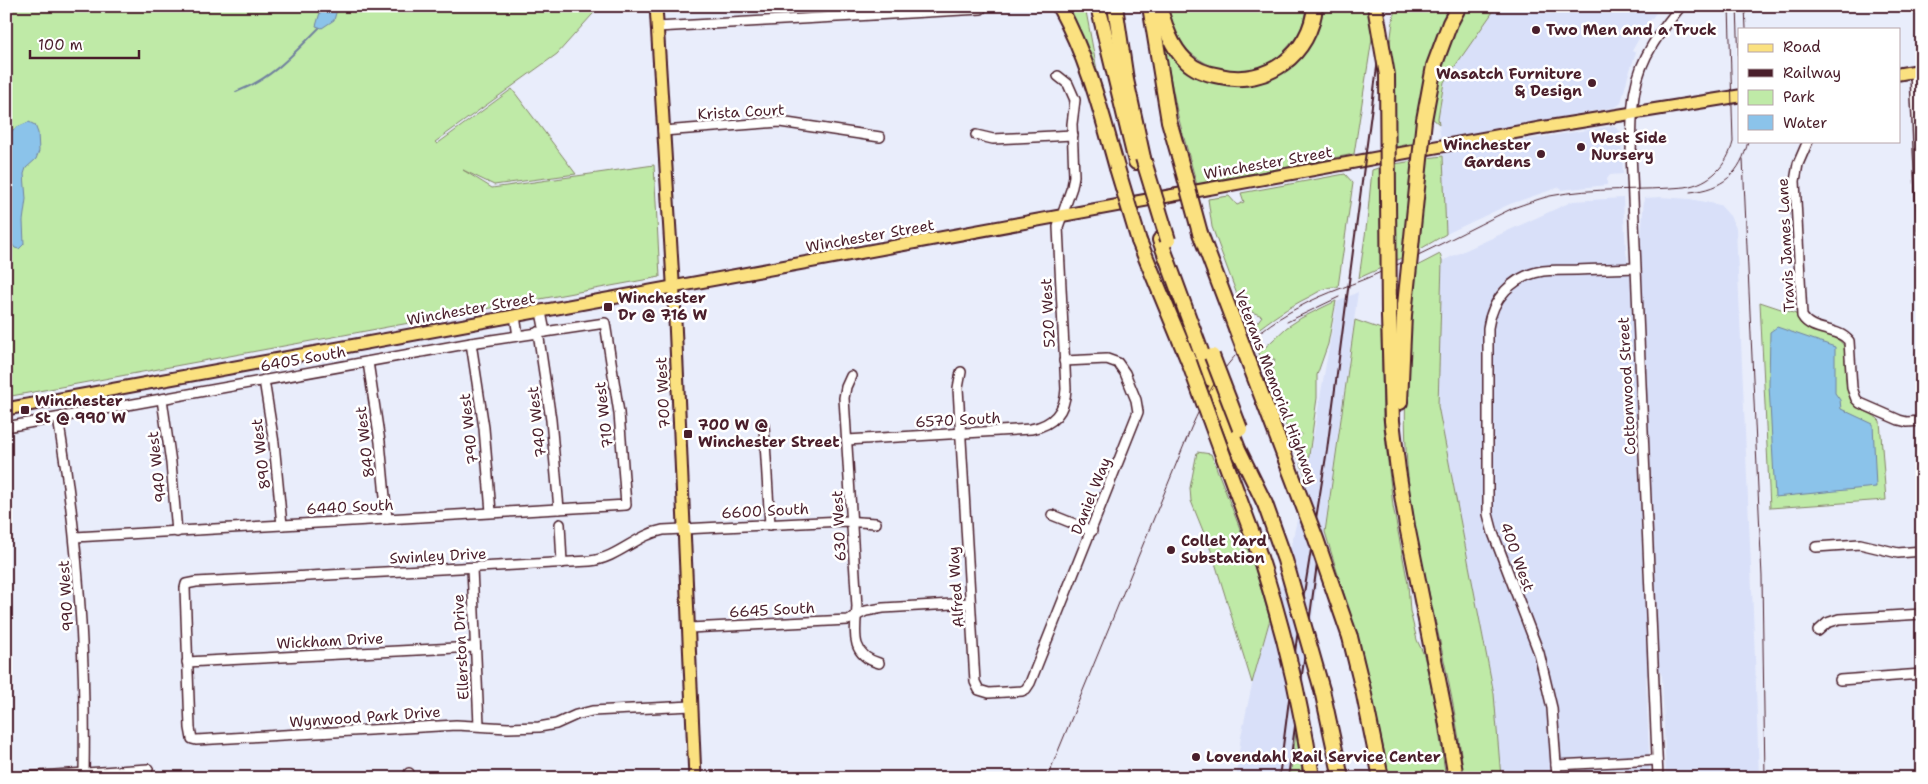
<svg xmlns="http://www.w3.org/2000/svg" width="1928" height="784" viewBox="0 0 1928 784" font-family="'Shantell Sans',sans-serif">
<rect width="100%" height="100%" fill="#e9edfb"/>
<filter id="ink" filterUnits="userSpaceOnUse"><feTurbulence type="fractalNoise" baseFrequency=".02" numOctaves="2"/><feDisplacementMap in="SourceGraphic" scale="10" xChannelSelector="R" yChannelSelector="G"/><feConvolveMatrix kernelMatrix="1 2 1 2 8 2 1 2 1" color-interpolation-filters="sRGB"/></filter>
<g filter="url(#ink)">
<g fill="#d9e0f9">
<polygon points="1497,6 1661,6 1646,26 1632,51 1636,53 1628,76 1621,103 1616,107 1481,131 1441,141 1438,118 1444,82"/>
<polygon points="1613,126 1619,130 1621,134 1623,174 1610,175 1607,179 1607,185 1561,190 1560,187 1510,204 1446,234 1443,153"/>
<polygon points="1660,197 1690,199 1720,205 1730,216 1736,228 1755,657 1759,778 1666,778 1662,676 1659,669 1640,253 1644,198"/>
<polygon points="1623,198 1626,252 1632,282 1649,673 1646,677 1650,778 1501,778 1494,694 1438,406 1442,261 1573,201"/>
<polygon points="1358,292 1290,778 1236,778 1241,736 1253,680 1287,563 1302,499 1337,302"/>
</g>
<g fill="#bfeaa7" stroke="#848469">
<polygon points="6,6 600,6 557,54 435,142 437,144 512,89 576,174 494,185 463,170 492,188 654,165 660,277 6,397"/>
<polygon points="1068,6 1085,6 1097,70 1126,174 1124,174 1095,73 1079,28"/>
<path d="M 1164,6 L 1306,6 C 1304,27 1299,35 1285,50 C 1254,84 1207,75 1179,41 C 1171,33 1168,17 1164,6 Z"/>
<polygon points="1320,6 1367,6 1373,32 1354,154 1197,185 1178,116 1162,36 1197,73 1283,70"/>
<path d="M 1395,6 L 1450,6 C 1427,53 1421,92 1414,143 L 1395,147 L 1395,98 L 1390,44 Z"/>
<path d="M 1468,6 L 1497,6 L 1444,82 L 1438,118 L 1439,124 L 1432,118 C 1439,79 1447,41 1468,6 Z"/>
<polygon points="1443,156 1446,234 1417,251 1427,158"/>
<polygon points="1413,161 1403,257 1395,261 1395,164"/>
<polygon points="1381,167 1381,268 1359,278 1367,222 1372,170"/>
<path d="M 1345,174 L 1353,183 L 1338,287 C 1325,286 1319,292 1309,297 C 1287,308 1271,319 1252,334 L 1251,331 L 1262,316 L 1242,308 L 1212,227 L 1208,199 L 1229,196 L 1237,205 L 1244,202 L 1241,193 Z"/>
<path d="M 1440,254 L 1442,261 L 1438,406 L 1494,694 L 1501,778 L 1464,778 C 1461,751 1457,725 1452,699 C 1439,631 1420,563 1410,494 C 1400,418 1408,342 1415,267 Z"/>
<polygon points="1336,301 1328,344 1317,375 1317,398 1306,477 1294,446 1302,434 1287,429 1270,384 1275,359 1261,360 1259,353 1286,328 1301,318"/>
<path d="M 1760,302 L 1796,314 L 1800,323 L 1804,326 C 1816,333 1841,334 1845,349 C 1846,364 1843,397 1856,406 C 1864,412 1873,413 1880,421 L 1886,500 L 1770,508 Z"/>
<polygon points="1355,320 1381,329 1383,418 1393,506 1408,584 1410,611 1417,640 1424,655 1435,705 1446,778 1390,778 1364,660 1325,532"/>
<polygon points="1197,452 1211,454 1254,565 1270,619 1252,683 1212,553 1191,501 1190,488"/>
<polygon points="1296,733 1303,778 1290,778"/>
</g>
<g fill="#8bc3ea" stroke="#71819e">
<polygon points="322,6 338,6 334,20 322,28 316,26"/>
<polygon points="29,122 35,125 38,133 39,151 36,159 26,168 24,174 26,199 23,221 24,244 19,249 15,248 8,239 11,215 6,203 6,135 17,127"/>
<polygon points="1777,327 1835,347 1835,393 1840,400 1841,409 1873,424 1876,487 1775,497 1769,385 1770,332"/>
</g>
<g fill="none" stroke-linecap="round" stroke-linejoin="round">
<path stroke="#71819e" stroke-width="2" d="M 236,92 C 273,78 292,55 319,28"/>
<defs>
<g id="minor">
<polyline points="657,27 981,9"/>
<polyline points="1915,71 1922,231"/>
<polyline points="663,131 780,122 880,137"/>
<polyline points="976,135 993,139 1073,135"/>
<path d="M 1808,141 L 1798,164 L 1795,181 L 1802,316 C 1812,333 1837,326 1849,341 L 1852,388 L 1856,399 L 1860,403 L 1899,420 L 1907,422 L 1922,421"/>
<polyline points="541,312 545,332"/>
<polyline points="515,316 518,336"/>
<polyline points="538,332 551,420 559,509"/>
<polyline points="471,343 484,428 491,512"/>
<polyline points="368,362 380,442 387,519"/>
<polyline points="961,372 958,388 975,682 979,690 989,693 1022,691 1026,689 1030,683 1138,412 1136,400 1125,373 1118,363 1107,359 1064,361"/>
<path d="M 851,376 L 846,387 L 844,398 L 857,607 C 855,633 850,655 879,663"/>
<polyline points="264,380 274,443 282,525"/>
<polyline points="162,399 171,463 177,532"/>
<path d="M 58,418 C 78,536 86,653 84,773"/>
<polyline points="764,426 770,525"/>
<polyline points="6,427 471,343 605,323 619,413 626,505 75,537"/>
<path d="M 847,440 L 1031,429 C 1053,425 1065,412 1066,389 L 1058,227 L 1072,187 L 1074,176 L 1072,124 L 1075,100 L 1068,84 L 1058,76"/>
<polyline points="1052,515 1092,531"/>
<polyline points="560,524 562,563"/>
<polyline points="1816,547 1860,544 1898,553 1922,551"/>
<polyline points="472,568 479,725"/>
<polyline points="689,628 848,620 866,611 883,608 970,603"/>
<polyline points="1818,631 1827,623 1839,619 1922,614"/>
<polyline points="187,662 475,647"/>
<polyline points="1840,680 1922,674"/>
<path d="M 692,706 L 592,711 L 576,715 L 556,724 L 539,727 L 508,728 L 456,725 L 196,740 L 192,739 L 190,728 L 185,588 L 186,584 L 196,582 L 590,561 C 618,558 636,535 663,530 L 842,521 L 876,523"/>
<polyline points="1556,765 1657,760"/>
<polyline points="409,773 409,778"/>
<polyline points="8,778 148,769"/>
<path d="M 1557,778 L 1552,708 L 1539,653 L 1493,533 L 1488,514 L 1488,328 C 1492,299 1512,276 1543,271 C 1554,270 1566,270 1577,270 C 1597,269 1616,269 1635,268"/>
<path d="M 1658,778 L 1631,152 C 1632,131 1631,110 1635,90 C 1641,56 1660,32 1681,6"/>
</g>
<g id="major">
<polyline points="656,6 674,297 695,778"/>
<polyline points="1899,74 1922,70"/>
<polyline points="6,409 1540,128 1739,96"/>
</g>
<g id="highway">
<path d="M 1059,6 C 1088,59 1101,111 1117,168"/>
<polyline points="1098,6 1136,162"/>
<polyline points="1115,6 1126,80 1143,158"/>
<polyline points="1150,6 1169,121 1179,156"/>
<path d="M 1159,6 C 1165,26 1170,45 1186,61 C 1195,70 1207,74 1220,76 C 1267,87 1311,54 1315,6"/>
<polyline points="1424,120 1434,66 1450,23 1459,6"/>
<polyline points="1200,233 1236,328"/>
<polyline points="1160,240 1211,379"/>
<polyline points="1139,241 1189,362"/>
<polyline points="1389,316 1392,421 1398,470 1407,526 1446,719 1456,778"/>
<polyline points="1215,390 1238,449 1265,504"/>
<polyline points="1264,402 1284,455"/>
<polyline points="1400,402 1404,315"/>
<polyline points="1221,450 1253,536"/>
<polyline points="1350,637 1363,690 1381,778"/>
<polyline points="1322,690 1341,778"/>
</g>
</defs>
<use href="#minor" stroke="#4a1f2b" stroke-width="12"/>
<use href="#major" stroke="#4a1f2b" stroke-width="15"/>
<use href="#highway" stroke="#4a1f2b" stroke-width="18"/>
<use href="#minor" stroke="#fff" stroke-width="9"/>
<use href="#major" stroke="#fbe180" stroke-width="11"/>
<use href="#highway" stroke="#fbe180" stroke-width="14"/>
<g stroke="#4a1f2b" stroke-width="1">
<polyline points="1737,6 1739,63"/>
<polyline points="1745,6 1746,29"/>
<polyline points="1743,159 1762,577 1765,778"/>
<path d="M 1690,192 C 1722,189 1741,174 1748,141"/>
<polyline points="1287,322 1339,297"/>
<path d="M 1047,778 L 1191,428 C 1216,372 1244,336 1299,307 C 1326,292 1356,284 1383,271 C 1427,252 1470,229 1513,208 C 1525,204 1538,199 1550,196 C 1594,187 1641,191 1685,187 C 1710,183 1727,166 1733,142 L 1729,6"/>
</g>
<g stroke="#4a1f2b" stroke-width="2">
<polyline points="1279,778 1297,637 1327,450 1385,6"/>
<polyline points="1288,778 1320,542"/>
</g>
<defs>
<g id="highway-bridge">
<polyline points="1375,6 1387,75 1389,316"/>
<polyline points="1179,156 1200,233"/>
<polyline points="1143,158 1168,240"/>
<polyline points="1117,168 1139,241"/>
<polyline points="1404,315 1424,120"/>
<polyline points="1236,328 1264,402"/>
<polyline points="1212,356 1240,429"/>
<polyline points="1189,362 1221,450"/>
<polyline points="1284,455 1316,539 1350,637"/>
<polyline points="1265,504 1285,560 1322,690"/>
<path d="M 1253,536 C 1280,615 1300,695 1312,778"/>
</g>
</defs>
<use href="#highway-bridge" stroke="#4a1f2b" stroke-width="18" stroke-linecap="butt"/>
<use href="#highway-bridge" stroke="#fbe180" stroke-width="14"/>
</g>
</g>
<g fill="#4a1f2b" stroke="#fff" stroke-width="2">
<circle cx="1536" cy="30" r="5"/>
<circle cx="1592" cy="83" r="5"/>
<circle cx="1581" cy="147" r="5"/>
<circle cx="1541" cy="154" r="5"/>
<rect x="603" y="302" width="10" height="10" rx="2.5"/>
<rect x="20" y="405" width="10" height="10" rx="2.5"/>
<rect x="683" y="429" width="10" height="10" rx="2.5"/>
<circle cx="1171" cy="550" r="5"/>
<circle cx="1196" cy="757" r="5"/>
</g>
<g text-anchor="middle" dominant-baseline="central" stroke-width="5" stroke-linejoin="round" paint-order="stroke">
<g font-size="15" font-weight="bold" fill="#4a1f2b" stroke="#fff" text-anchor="start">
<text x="1546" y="30">Two Men and a Truck</text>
<text x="1582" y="74" text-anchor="end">Wasatch Furniture<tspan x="1582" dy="17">&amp; Design</tspan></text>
<text x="1591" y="138">West Side<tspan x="1591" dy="17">Nursery</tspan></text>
<text x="1531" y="145" text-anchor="end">Winchester<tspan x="1531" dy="17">Gardens</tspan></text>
<text x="618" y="298">Winchester<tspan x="618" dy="17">Dr @ 716 W</tspan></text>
<text x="35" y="401">Winchester<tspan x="35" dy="17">St @ 990 W</tspan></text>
<text x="698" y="425">700 W @<tspan x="698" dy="17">Winchester Street</tspan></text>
<text x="1181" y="541">Collet Yard<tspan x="1181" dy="17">Substation</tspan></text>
<text x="1206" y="757">Lovendahl Rail Service Center</text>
</g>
<g font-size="15" fill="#4a1f2b" stroke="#fff">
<text transform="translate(741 112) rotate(-3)">Krista Court</text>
<text transform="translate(1268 163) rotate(-10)">Winchester Street</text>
<text transform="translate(870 236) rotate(-10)">Winchester Street</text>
<text transform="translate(1786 245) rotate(-93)">Travis James Lane</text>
<text transform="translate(471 309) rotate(-10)">Winchester Street</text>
<text transform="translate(1048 313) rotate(-93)">520 West</text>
<text transform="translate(303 359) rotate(-10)">6405 South</text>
<text transform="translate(1627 386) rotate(-93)">Cottonwood Street</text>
<text transform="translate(1276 387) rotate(69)">Veterans Memorial Highway</text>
<text transform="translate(663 393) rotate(-93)">700 West</text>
<text transform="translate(604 415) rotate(-97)">710 West</text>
<text transform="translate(958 420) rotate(-3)">6570 South</text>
<text transform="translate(537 422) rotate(-97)">740 West</text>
<text transform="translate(469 429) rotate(-97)">790 West</text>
<text transform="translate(365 442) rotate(-97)">840 West</text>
<text transform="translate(261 454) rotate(-97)">890 West</text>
<text transform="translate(157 467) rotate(-97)">940 West</text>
<text transform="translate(1091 496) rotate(-68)">Daniel Way</text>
<text transform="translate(350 507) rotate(-3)">6440 South</text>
<text transform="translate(765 511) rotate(-3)">6600 South</text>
<text transform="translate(839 526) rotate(-93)">630 West</text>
<text transform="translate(438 556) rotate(-3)">Swinley Drive</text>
<text transform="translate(1517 557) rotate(70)">400 West</text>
<text transform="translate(956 587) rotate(-94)">Alfred Way</text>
<text transform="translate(66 596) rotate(-94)">990 West</text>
<text transform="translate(772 610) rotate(-3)">6645 South</text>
<text transform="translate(330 641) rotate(-3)">Wickham Drive</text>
<text transform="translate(461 647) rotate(-93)">Ellerston Drive</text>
<text transform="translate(365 717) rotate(-4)">Wynwood Park Drive</text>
</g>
</g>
<rect width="1928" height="784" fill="none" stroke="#fff" stroke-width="25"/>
<rect x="12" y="12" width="1903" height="759" fill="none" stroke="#4a1f2b" stroke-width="2" filter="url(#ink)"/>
<rect x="1738" y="28" width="162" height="115" fill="#ffffff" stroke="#b7a5aa"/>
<rect x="1748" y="44" width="25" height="8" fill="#fbe180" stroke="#b7a5aa"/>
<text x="1783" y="52" font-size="15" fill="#4a1f2b">Road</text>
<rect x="1748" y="69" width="25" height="8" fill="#4a1f2b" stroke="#b7a5aa"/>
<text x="1783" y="78" font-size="15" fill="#4a1f2b">Railway</text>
<rect x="1748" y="90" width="25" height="15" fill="#bfeaa7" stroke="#b7a5aa"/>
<text x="1783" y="102" font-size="15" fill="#4a1f2b">Park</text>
<rect x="1748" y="115" width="25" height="15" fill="#8bc3ea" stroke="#b7a5aa"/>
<text x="1783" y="128" font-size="15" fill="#4a1f2b">Water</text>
<path d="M30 50v8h109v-8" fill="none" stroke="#4a1f2b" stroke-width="2.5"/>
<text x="38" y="50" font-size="15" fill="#4a1f2b" stroke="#ffffff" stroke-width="4" paint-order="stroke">100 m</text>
</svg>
